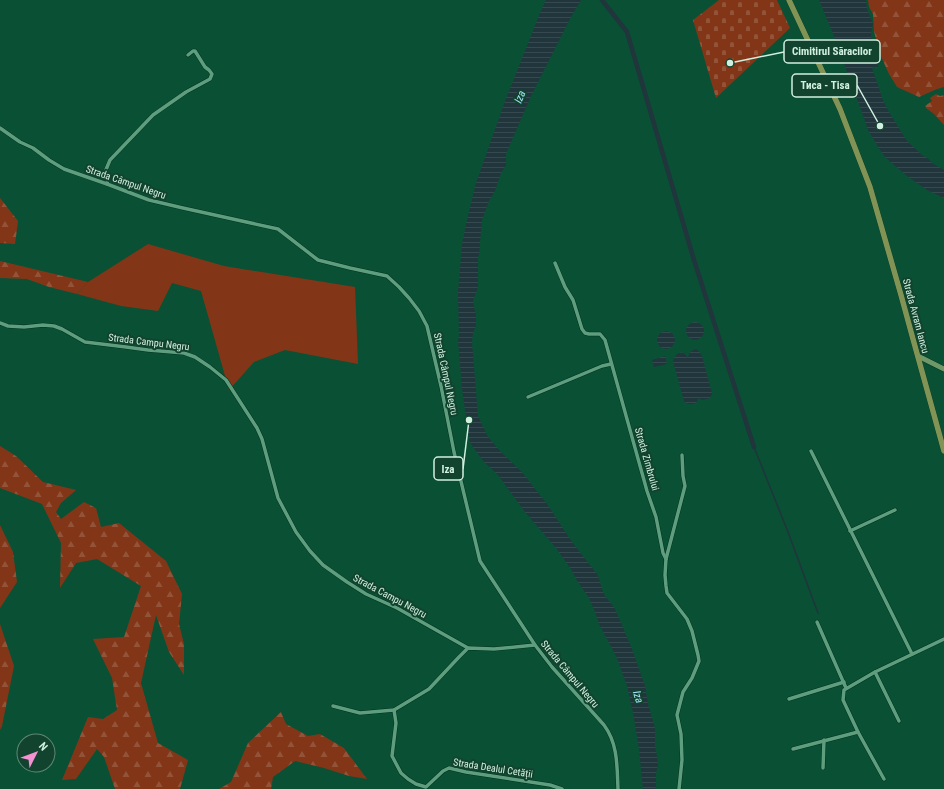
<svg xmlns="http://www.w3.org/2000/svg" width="944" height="789" viewBox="0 0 944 789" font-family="'Roboto Condensed',sans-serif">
<defs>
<pattern id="forest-firs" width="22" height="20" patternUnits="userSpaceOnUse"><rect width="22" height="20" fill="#823617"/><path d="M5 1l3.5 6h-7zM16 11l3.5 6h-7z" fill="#935338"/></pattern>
<pattern id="cemetery-stones" width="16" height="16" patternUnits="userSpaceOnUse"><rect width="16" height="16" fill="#823617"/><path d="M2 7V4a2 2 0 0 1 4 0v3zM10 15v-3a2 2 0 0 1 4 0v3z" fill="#935338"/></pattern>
<pattern id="water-rules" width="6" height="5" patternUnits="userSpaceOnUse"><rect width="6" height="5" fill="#20353c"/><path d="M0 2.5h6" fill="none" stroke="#35494e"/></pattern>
</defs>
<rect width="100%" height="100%" fill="#0a5035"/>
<polygon fill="#823617" points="148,244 224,266 355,287 358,364 285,350 254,362 229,390 201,291 172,283 158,311 121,306 77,294 88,282"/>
<g fill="url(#forest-firs)">
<polygon points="868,0 944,0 944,87 937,89 919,97 897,87 889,74 879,52 874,31 873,14 869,7"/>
<polygon points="936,94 940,96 944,95 944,125 934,114 926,108 925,106 932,101 930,98"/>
<polygon points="0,198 18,221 15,244 0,243"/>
<polygon points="0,261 88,282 77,294 49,287 27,279 0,278"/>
<polygon points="0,446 16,456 43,482 76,490 61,503 56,512 61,519 84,502 96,508 101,527 119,523 166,561 182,594 179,624 184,644 184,675 169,652 156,615 141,683 158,743 188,760 180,789 115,789 104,757 97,749 76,779 62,780 88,717 103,719 117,710 112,678 93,639 124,637 141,586 97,559 76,563 60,588 61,543 42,504 0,488"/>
<polygon points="0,525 13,552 17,582 0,608"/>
<polygon points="0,624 14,666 2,726 0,730"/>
<polygon points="281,712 286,724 308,736 320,734 344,748 367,779 349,776 324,768 295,761 273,777 271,789 219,789 231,782 248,743"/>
</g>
<polygon fill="url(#cemetery-stones)" points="719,0 777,0 790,28 716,98 693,20"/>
<g fill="url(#water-rules)">
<path d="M 546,0 L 581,0 L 571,17 L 531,96 L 506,154 L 506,165 L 501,173 L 495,191 L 489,201 L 482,220 L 479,255 L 478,257 L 478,287 L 473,301 L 474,307 L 476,315 L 476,326 L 473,333 L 472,342 L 478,416 L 488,437 L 501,452 L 522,472 L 547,504 L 572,542 L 597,574 C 601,582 601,589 605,596 C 608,600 612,604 615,609 L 632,649 L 639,669 L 645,686 L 648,704 L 655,728 L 655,747 L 657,756 L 658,765 L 656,773 L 656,785 L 655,789 L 643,789 L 639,749 L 633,712 L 627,686 L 617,658 L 599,624 L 595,612 L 589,598 L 576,579 L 571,569 L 556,548 L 525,512 L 498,475 L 484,462 L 473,447 L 470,442 L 468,432 L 462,388 L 458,340 L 459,336 L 458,293 L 462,244 L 466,224 L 476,183 L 504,104 L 540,13 Z"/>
<polygon points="819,0 866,0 867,9 873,24 871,33 871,37 875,44 878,55 878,67 876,68 874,66 872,68 883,100 889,112 907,141 922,155 929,159 932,163 944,170 944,198 927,190 907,176 886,158 880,150 868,130 863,115 832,31"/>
<circle cx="695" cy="331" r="9"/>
<circle cx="666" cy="340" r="9"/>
<path d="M 696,349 L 699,351 L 702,356 L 712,393 L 711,397 C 706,400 702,401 698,398 L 697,402 L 694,404 L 688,404 L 684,401 L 673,361 C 676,352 683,349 688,358 L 689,354 L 691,351 Z"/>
<polygon points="665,356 667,364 654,367 652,360"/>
</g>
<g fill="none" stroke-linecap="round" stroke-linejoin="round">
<polyline stroke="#20353c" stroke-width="1.5" points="754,447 788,532 818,613"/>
<polyline stroke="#20353c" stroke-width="4.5" points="602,0 627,32 694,260 754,447"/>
<defs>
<g id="street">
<path d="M 0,128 L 20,142 L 33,148 L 49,160 L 64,169 L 107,184 L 149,200 L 183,208 L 278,229 L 318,260 L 350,268 L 387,276 L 399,287 L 409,298 L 419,311 L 427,326 L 441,386 L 454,452 L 480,561 L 535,645 L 552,667 L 604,725 C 618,744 617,766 618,789"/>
<polyline points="107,184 108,179 105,172 110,160 153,115 186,92 210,79 212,74 209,70 205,67 195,51 193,51 188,55"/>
<polyline points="555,263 565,287 573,300 582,329 585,333 589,334 600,334 605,340 647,491 656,517 663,553 666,559"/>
<polyline points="0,323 8,326 24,327 43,325 54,326 62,329 85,342 126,347 148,350 184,353 195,357 210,367 226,380 257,428 262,439 278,498 296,532 310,551 323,565 347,582 366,594 397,608 468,648"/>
<polyline points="528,397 602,366 611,364"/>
<polyline points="811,451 912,654"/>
<polyline points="850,531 895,510"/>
<polyline points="817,622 846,688"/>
<polyline points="875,672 899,721"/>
<polyline points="789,699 844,682"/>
<polyline points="333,706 360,713 394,710 429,689 459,657 468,648 494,649 535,645"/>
<polyline points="394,710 396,723 392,756 401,773 408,779 416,784 426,787 443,771 449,768 466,772 550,785 562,789"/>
<polyline points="793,749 858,732"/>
<polyline points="823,768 824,740"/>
<polyline points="884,779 858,732 843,700 844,690 875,672 944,639"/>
<polyline points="679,789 682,760 681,734 677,715 683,692 692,678 699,661 698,655 692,631 687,619 667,593 666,586 665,575 666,559 685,486 683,476 682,455"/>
</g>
<polyline id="secondary" points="918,356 944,369"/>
<polyline id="primary" points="789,0 840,109 870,187 901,295 913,339 944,451"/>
</defs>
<use href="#street" stroke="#00331f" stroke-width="4.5"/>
<use href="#secondary" stroke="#00331f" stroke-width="6"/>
<use href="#primary" stroke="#00331f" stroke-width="6"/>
<use href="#street" stroke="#5e9d7d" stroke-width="3.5"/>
<use href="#secondary" stroke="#6f9869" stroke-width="5"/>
<use href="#primary" stroke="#819355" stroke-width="5.5"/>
</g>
<g text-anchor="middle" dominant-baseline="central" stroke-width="4" stroke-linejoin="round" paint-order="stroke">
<g font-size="10" fill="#d1f0df" stroke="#12432e">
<text transform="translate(126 182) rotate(19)">Strada Câmpul Negru</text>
<text transform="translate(916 316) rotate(75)">Strada Avram Iancu</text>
<text transform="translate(149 342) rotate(7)">Strada Campu Negru</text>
<text transform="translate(446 374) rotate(78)">Strada Câmpul Negru</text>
<text transform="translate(647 459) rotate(74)">Strada Zimbrului</text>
<text transform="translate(390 596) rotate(28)">Strada Campu Negru</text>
<text transform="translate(570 674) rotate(50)">Strada Câmpul Negru</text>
<text transform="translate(493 768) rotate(9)">Strada Dealul Cetății</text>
</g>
<g font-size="11" font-style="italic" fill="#a4e5fb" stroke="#12432e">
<text transform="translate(520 97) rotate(-68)">Iza</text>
<text transform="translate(638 697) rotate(73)">Iza</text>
</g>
</g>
<path fill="none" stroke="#d1f0df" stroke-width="1.5" d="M730 63L784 52M880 126L857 85M469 420L463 469"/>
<g fill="#d1f0df" stroke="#12432e" stroke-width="1.5">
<circle cx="730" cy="63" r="4"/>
<circle cx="880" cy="126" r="4"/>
<circle cx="469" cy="420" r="4"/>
</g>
<g fill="#12432e" stroke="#d1f0df" stroke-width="1.5">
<rect x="784" y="40" width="96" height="23" rx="4"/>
<rect x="792" y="74" width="65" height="23" rx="4"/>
<rect x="434" y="457" width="29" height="23" rx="4"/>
</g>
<g font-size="11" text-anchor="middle" font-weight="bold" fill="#d1f0df">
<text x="832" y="55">Cimitirul Săracilor</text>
<text x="825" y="89">Тиса - Tisa</text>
<text x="448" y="473">Iza</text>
</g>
<g transform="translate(36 753) rotate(48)"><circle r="19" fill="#12432e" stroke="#5e8875"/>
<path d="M0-3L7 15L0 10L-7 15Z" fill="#f491d3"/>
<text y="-6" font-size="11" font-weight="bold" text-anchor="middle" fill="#d1f0df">N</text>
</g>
</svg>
